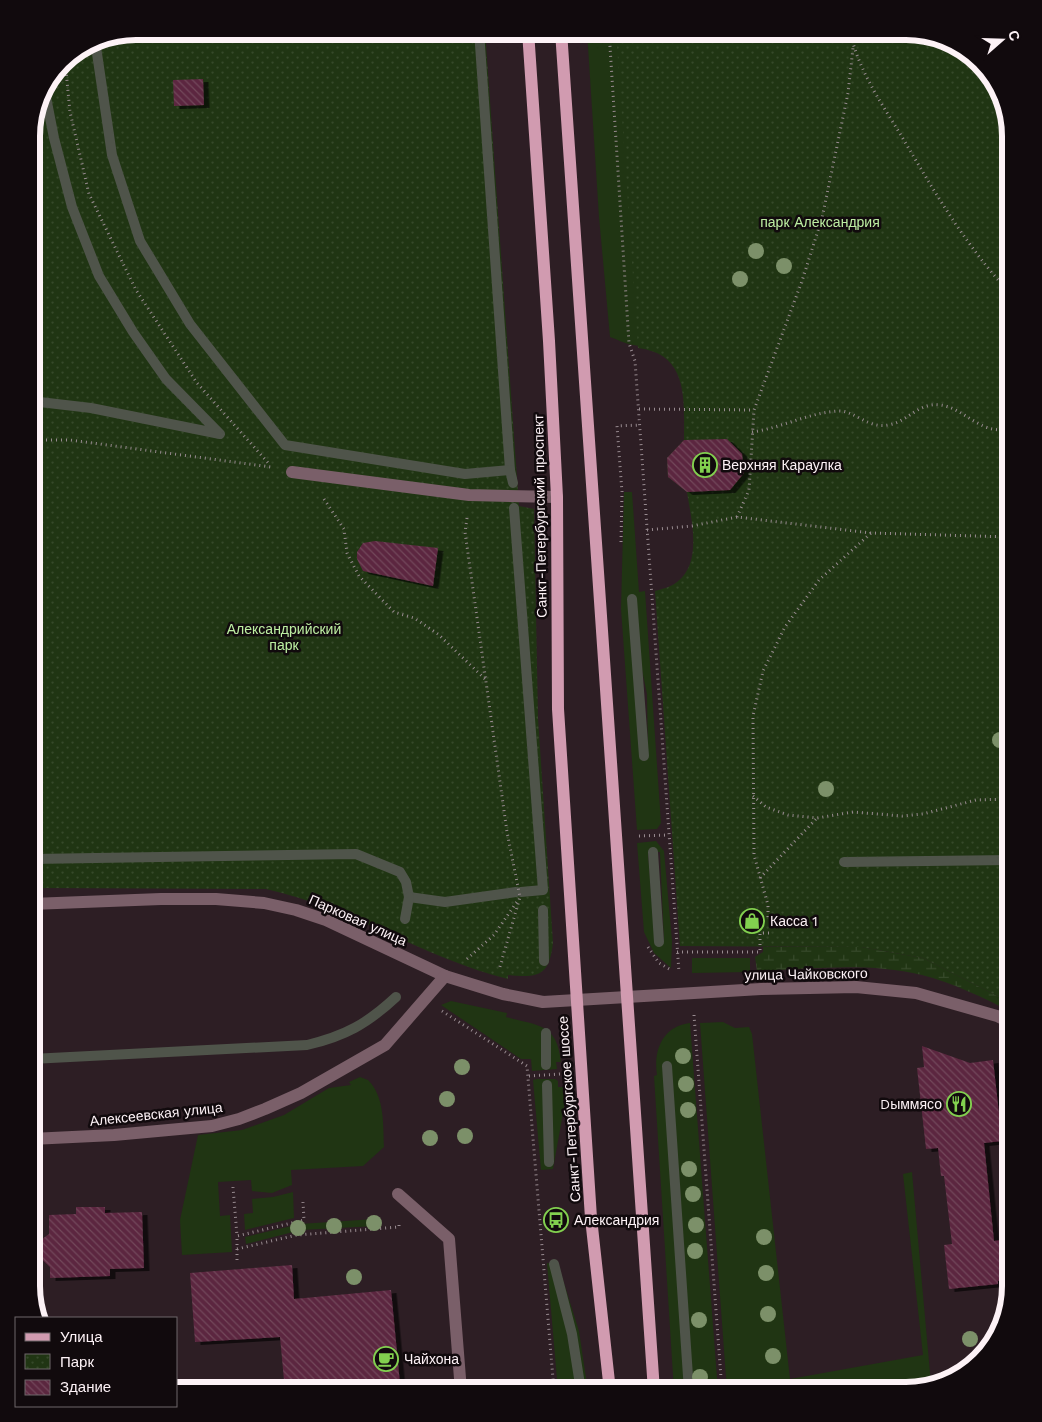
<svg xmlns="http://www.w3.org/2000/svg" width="1042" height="1422" viewBox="0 0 1042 1422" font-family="'Work Sans',sans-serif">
<defs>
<pattern id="wetland-marsh" width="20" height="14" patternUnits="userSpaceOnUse" patternTransform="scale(1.25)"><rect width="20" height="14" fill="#203513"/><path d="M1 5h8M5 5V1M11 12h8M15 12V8" fill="none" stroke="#36492a"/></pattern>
<pattern id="park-dots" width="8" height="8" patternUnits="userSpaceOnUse" patternTransform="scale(1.25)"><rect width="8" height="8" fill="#203513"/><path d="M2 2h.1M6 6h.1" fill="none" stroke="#36492a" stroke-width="1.8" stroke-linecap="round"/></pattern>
<pattern id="building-back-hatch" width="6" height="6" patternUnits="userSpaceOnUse" patternTransform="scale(1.25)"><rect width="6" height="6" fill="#5b273f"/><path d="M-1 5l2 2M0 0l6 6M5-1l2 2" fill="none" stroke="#73475b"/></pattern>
<filter id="shadow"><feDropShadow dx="5.5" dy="3" stdDeviation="0" flood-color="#0009"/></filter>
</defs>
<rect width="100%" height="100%" fill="#2d1e24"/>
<g fill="#203513" fill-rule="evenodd">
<path d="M 587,31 L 628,31 L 681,377 C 667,347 661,349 633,345 C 625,344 617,339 610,337 L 599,217 Z"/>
<path d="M 624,492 L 632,492 L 639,592 L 645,591 L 661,823 L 657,829 L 637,830 L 621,609 ZM 630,599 L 633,599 L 638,651 L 647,694 L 648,755 L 642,756 Z"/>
<path d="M 656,841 L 664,851 L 672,941 L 671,968 L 654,953 L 644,932 L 637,843 ZM 653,852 L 660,852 L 664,942 L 655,942 L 648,853 Z"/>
<polygon points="692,958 750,958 750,972 692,973"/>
<path d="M 451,1001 L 507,1013 L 506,1017 C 538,1026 557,1023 561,1062 L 556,1062 L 557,1069 L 532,1071 L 531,1059 L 521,1059 L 441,1005 Z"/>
<polygon points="723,1022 735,1028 749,1027 752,1034 790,1379 923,1355 903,1174 912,1172 931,1384 906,1391 727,1391 700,1023"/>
<path d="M 690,1023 L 718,1391 L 691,1391 L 668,1066 L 666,1066 L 688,1391 L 674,1391 L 654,1076 L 657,1075 C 653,1050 663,1026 690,1023 Z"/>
<path d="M 360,1077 L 368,1080 C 385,1097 383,1124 384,1147 L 363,1166 L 291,1170 L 292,1185 L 272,1193 L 252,1191 L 251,1180 L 218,1182 L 220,1216 L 230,1215 L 232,1252 L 182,1255 L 180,1220 L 198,1135 L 242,1130 L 284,1115 L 329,1088 L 351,1085 L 349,1082 Z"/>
<path d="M 537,1079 L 555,1079 L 558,1081 L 558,1087 L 563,1087 L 565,1102 L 553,1169 L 541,1170 L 533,1080 ZM 548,1085 L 551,1162 L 548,1162 L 545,1086 Z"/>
<polygon points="293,1192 294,1218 245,1230 244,1214 253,1213 252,1199 273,1197"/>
<polygon points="375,1219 376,1226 301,1230 246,1244 245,1237 300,1224"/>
<polygon points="547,1263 553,1264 571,1334 579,1391 558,1391"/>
<polygon points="556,1264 558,1264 579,1331 588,1391 583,1391 574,1333"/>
</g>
<path fill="url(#wetland-marsh)" d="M 763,947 L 861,947 L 923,958 L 1011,1003 L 1011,1012 C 985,998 950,982 922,975 C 868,962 811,969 757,971 L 755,957 L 763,952 Z"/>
<g fill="url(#park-dots)">
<path d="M 136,31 L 485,31 L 519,506 L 534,509 L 538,718 L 553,943 C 549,976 539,978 508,975 L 508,979 C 424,958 352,908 266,889 L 31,888 L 31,129 L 42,90 L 67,57 L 96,39 Z"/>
<path d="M 616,31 L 912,31 L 959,45 L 997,83 L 1011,136 L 1011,1003 L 923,958 L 861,947 L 680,946 L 655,591 C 662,589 671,587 677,582 C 703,563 691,518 687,492 L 668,477 L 667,458 L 684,440 C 684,400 689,354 638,348 Z"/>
</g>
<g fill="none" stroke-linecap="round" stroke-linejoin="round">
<g stroke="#4f544a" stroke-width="10">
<polyline points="479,31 510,470 513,483"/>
<polyline points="95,40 112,155 140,241 190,324 285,445 465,474 510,470"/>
<polyline points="31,401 91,408 220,434 166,379 133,332 99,276 72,207 54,138 44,87"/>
<polyline points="514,508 543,890 521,892"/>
<polyline points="632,599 644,756"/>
<polyline points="653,852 659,942"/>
<polyline points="31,859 356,854 400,872 406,882 409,897 445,902 516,892"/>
<polyline points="844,862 1011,860"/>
<polyline points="543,910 544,961"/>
<polyline points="405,919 409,897"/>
<polyline points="546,1033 546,1065"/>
<path d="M 31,1059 L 307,1045 C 345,1036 367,1024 396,997"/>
<polyline points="667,1066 689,1391"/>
<polyline points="547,1085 549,1162"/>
<polyline points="554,1264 572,1334 581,1391"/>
</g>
</g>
<g fill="url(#building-back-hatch)" filter="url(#shadow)">
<polygon points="203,79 204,105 174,106 173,80"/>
<polygon points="727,439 742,454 744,473 730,490 687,492 668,477 667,458 684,440"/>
<polygon points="375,541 438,548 433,586 363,571 357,559 357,552 363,543"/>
<polygon points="922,1046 970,1063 993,1060 1002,1141 984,1143 994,1241 1011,1239 1011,1279 998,1281 998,1284 949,1289 944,1245 952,1244 944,1176 941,1176 938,1148 926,1149 917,1068 924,1067"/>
<polygon points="76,1207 105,1207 105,1213 142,1212 144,1268 110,1269 110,1276 50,1278 50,1267 38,1256 38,1242 49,1234 49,1215 76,1214"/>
<polygon points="292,1265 294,1299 391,1290 400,1384 330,1391 285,1391 280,1337 195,1342 190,1273"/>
</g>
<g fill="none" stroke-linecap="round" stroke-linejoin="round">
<g stroke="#988b90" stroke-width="3" stroke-dasharray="1 4" stroke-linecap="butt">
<polyline points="609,31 629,343 635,361 679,972"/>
<path d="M 850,31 C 858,70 882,104 902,137 C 934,191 967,248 1011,294"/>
<polyline points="65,60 70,112 89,194 136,290 197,383 270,465"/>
<polyline points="639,409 754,410"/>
<path d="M 752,432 C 781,428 808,413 838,411 C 854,410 868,429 888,425 C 908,422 918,402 940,405 C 964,407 984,439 1011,427"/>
<polyline points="31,440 70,440 271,467"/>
<polyline points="324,499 344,529 347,553 359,576 394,612 414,618 438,634 485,679"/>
<polyline points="737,517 749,490 754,410 802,281 822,218 848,93 853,48"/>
<polyline points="467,518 465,532 507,832 520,897 499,970"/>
<polyline points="647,530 692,526 737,517 871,533 1011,537"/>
<polyline points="621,542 622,492 617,426 640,425"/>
<polyline points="753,796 766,807 788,815 817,818 853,812 902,816 923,814 976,800 1011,799"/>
<polyline points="639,836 668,835"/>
<polyline points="760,878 817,818"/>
<polyline points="768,917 768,905 754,855 753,716 763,671 785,627 819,580 871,533"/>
<polyline points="648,947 659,963 671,970"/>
<polyline points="677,952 760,952 760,933 769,933 769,930"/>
<polyline points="467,959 494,935 518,900"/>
<polyline points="442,1011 527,1066 554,1391"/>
<polyline points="694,1015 722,1391"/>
<polyline points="529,1076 560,1074"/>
<polyline points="233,1187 237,1236"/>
<polyline points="237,1249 297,1235 399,1227 399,1225"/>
<polyline points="237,1260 237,1236 304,1220 303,1202"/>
</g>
<g stroke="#7a5f69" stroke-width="12">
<polyline points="292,472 469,495 557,497"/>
<polyline points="398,1194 449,1239 461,1391"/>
</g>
<g stroke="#7a5f69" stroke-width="12">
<polyline points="31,904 161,899 216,899 264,903 296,910 326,920 445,976 503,994 543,1002 761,989 856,987 916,993 997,1016 1011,1023"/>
<polyline points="31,1139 114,1135 212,1126 239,1119 265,1109 301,1093 385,1045 445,976"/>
</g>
<g stroke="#d19bb0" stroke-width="12">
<polyline points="528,31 549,341 557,497 558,709 591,1218 610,1391"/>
<polyline points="561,31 654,1391"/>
</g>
</g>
<g fill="#7c9069">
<circle cx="756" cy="251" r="8"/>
<circle cx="784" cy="266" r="8"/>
<circle cx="740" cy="279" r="8"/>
<circle cx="1000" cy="740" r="8"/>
<circle cx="826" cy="789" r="8"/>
<circle cx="683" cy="1056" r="8"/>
<circle cx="462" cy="1067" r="8"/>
<circle cx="686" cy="1084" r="8"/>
<circle cx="447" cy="1099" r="8"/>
<circle cx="688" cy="1110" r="8"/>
<circle cx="465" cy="1136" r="8"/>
<circle cx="430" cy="1138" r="8"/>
<circle cx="689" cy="1169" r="8"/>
<circle cx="693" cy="1194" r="8"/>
<circle cx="374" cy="1223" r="8"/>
<circle cx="696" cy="1225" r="8"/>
<circle cx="334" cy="1226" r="8"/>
<circle cx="298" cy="1228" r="8"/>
<circle cx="764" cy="1237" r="8"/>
<circle cx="695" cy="1251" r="8"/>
<circle cx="766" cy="1273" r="8"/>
<circle cx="354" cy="1277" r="8"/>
<circle cx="768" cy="1314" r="8"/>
<circle cx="699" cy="1320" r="8"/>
<circle cx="970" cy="1339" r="8"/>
<circle cx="773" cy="1356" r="8"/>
<circle cx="700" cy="1377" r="8"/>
</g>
<defs>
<symbol id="building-ring" viewBox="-11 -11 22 22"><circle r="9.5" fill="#110a0d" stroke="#82d04f" stroke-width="1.5"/><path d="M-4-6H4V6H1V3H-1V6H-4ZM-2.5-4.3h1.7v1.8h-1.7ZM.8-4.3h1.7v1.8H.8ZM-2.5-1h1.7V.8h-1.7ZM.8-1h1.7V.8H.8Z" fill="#82d04f"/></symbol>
<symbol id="shop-ring" viewBox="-11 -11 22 22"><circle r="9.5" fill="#110a0d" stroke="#82d04f" stroke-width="1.5"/><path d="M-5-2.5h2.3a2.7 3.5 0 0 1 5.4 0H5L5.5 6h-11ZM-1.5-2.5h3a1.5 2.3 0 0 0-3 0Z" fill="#82d04f"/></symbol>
<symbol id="restaurant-ring" viewBox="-11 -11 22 22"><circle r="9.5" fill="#110a0d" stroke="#82d04f" stroke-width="1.5"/><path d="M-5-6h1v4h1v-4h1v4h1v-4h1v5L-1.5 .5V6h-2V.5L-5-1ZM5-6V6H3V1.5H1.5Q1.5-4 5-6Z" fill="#82d04f"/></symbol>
<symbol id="bus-ring" viewBox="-11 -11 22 22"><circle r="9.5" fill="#110a0d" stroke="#82d04f" stroke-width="1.5"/><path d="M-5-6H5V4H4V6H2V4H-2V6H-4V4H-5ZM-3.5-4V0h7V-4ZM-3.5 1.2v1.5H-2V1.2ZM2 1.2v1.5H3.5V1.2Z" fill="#82d04f"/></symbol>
<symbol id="cafe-ring" viewBox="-11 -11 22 22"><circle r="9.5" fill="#110a0d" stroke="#82d04f" stroke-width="1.5"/><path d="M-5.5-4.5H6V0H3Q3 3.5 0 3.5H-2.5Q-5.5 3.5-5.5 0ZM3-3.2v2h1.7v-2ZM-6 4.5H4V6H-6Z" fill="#82d04f"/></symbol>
</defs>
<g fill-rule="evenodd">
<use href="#building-ring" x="691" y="451" width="28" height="28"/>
<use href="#shop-ring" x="738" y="907" width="28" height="28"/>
<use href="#restaurant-ring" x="945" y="1090" width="28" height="28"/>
<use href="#bus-ring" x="542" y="1206" width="28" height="28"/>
<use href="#cafe-ring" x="372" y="1345" width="28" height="28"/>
</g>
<g text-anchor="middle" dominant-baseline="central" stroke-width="5" stroke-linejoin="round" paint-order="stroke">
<g font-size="14" fill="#bdeea2" stroke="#110a0d">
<text x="820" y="222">парк Александрия</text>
<text x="284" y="629">Александрийский<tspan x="284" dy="16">парк</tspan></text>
</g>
<g font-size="14" fill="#fdf2f6" stroke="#110a0d" text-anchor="start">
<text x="722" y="465">Верхняя Караулка</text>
<text x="770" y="921">Касса 1</text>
<text x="942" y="1104" text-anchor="end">Dыммясо</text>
<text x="574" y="1220">Александрия</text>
<text x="404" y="1359">Чайхона</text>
</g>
<g font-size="14" fill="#fdf2f6" stroke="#110a0d">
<text transform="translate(540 516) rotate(-91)">Санкт-Петербургский проспект</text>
<text transform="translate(358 920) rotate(24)">Парковая улица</text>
<text transform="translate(806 974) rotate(-1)">улица Чайковского</text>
<text transform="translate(569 1109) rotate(-94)">Санкт-Петербургское шоссе</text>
<text transform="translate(156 1114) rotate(-6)">Алексеевская улица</text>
</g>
</g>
<path d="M0 0H1042V1422H0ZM136 40H906A96 96 0 0 1 1002 136V1286A96 96 0 0 1 906 1382H136A96 96 0 0 1 40 1286V136A96 96 0 0 1 136 40Z" fill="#110a0d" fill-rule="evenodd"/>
<path fill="none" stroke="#fdf2f6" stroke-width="6" d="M136 40H906A96 96 0 0 1 1002 136V1286A96 96 0 0 1 906 1382H136A96 96 0 0 1 40 1286V136A96 96 0 0 1 136 40Z"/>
<rect x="15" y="1317" width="162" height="90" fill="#110a0d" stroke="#6f676a"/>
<rect x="25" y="1333" width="25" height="8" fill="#d19bb0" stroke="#6f676a"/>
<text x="60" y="1342" font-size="15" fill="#fdf2f6">Улица</text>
<rect x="25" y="1354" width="25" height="15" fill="url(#park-dots)" stroke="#6f676a"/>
<text x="60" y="1367" font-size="15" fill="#fdf2f6">Парк</text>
<rect x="25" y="1380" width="25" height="15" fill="url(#building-back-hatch)" stroke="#6f676a"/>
<text x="60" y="1392" font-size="15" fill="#fdf2f6">Здание</text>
<g transform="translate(1002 40) rotate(70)" stroke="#110a0d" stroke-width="4" paint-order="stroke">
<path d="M0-4L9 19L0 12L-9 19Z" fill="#fdf2f6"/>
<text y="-8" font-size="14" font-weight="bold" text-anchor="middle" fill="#fdf2f6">С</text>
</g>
</svg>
